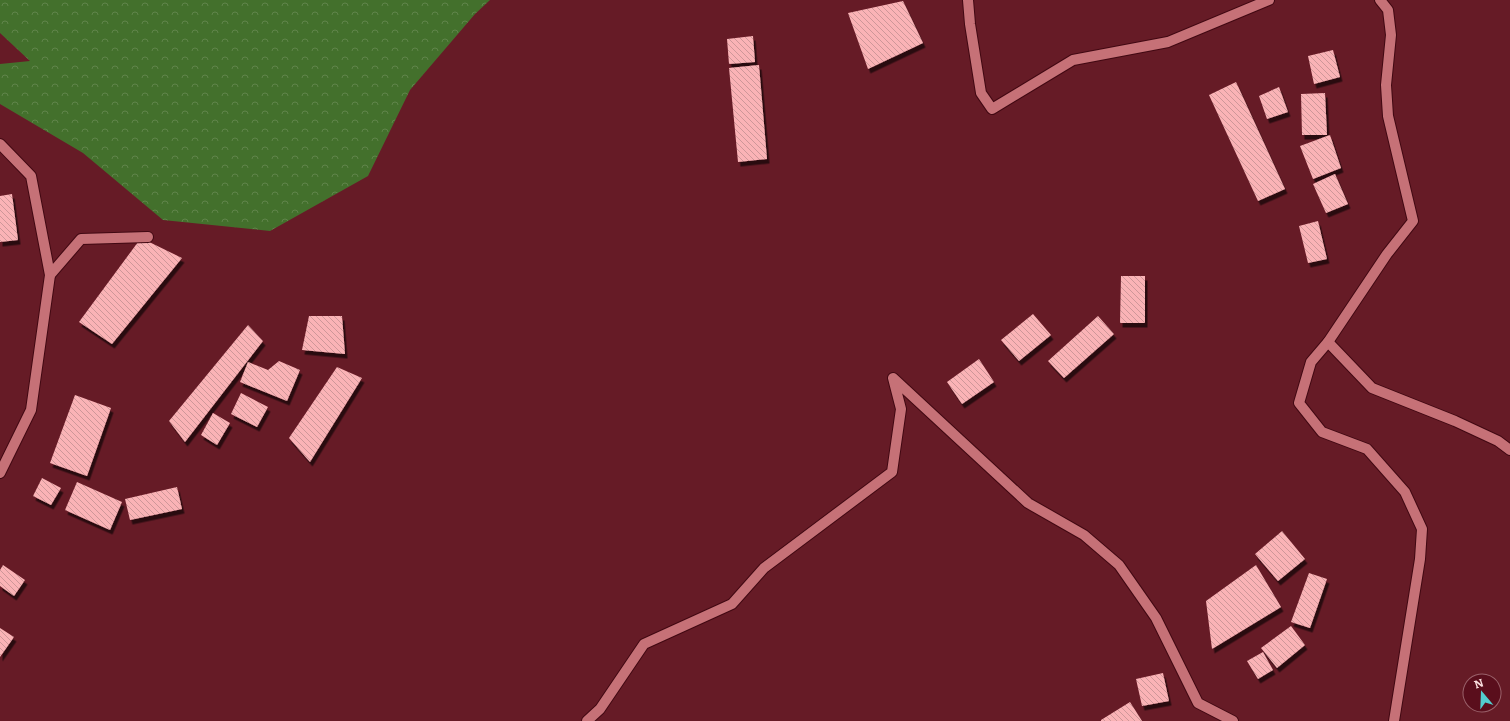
<svg xmlns="http://www.w3.org/2000/svg" width="1510" height="721" viewBox="0 0 1510 721" font-family="Literata,serif">
<defs>
<pattern id="forest-crowns" width="20" height="18" patternUnits="userSpaceOnUse"><rect width="20" height="18" fill="#43702c"/><path d="M2 6a3 3 0 1 1 6 0M12 15a3 3 0 1 1 6 0" fill="none" stroke="#5f844a"/></pattern>
<pattern id="building-back-hatch" width="6" height="6" patternUnits="userSpaceOnUse"><rect width="6" height="6" fill="#fab3b6"/><path d="M-1 5l2 2M0 0l6 6M5-1l2 2" fill="none" stroke="#ce9799"/></pattern>
<filter id="shadow"><feDropShadow dx="2.5" dy="4.5" stdDeviation="0" flood-color="#0009"/></filter>
</defs>
<rect width="100%" height="100%" fill="#661b26"/>
<polygon fill="url(#forest-crowns)" points="0,0 490,0 475,14 410,90 368,176 270,231 163,220 83,153 0,104 0,64 30,61 0,33"/>
<g fill="url(#building-back-hatch)" filter="url(#shadow)">
<polygon points="903,1 923,43 868,69 848,13"/>
<polygon points="753,36 755,62 729,64 727,39"/>
<polygon points="1333,50 1340,77 1314,84 1308,56"/>
<polygon points="759,65 767,159 738,162 729,68"/>
<polygon points="1236,82 1285,189 1258,201 1209,95"/>
<polygon points="1279,87 1288,112 1267,119 1259,96"/>
<polygon points="1325,93 1327,135 1302,135 1301,94"/>
<polygon points="1330,135 1341,168 1313,179 1300,146"/>
<polygon points="1335,174 1348,204 1326,213 1313,184"/>
<polygon points="12,194 18,240 0,242 0,196"/>
<polygon points="1318,221 1327,259 1308,263 1299,226"/>
<polygon points="141,238 182,258 112,344 79,322"/>
<polygon points="1121,276 1145,276 1145,323 1120,323"/>
<polygon points="1033,314 1051,335 1019,361 1001,340"/>
<polygon points="309,316 342,316 345,354 302,350"/>
<polygon points="1098,316 1114,334 1064,378 1048,361"/>
<polygon points="248,325 263,341 185,442 169,421"/>
<polygon points="979,359 994,382 962,404 947,382"/>
<polygon points="279,361 300,370 287,401 240,382 248,362 268,370"/>
<polygon points="337,367 362,378 310,462 289,438"/>
<polygon points="241,393 268,407 257,427 231,414"/>
<polygon points="75,395 111,408 87,476 50,463"/>
<polygon points="213,413 230,423 217,445 201,435"/>
<polygon points="42,478 61,488 51,505 33,496"/>
<polygon points="77,482 122,502 110,530 65,510"/>
<polygon points="177,487 182,509 130,520 125,499"/>
<polygon points="1282,531 1305,559 1278,581 1255,554"/>
<polygon points="3,565 25,580 14,596 0,586 0,570"/>
<polygon points="1256,565 1281,607 1212,649 1206,601"/>
<polygon points="1309,573 1327,579 1310,628 1291,622"/>
<polygon points="1291,626 1305,645 1277,668 1261,648"/>
<polygon points="0,628 14,637 0,657"/>
<polygon points="1263,652 1273,670 1258,679 1247,661"/>
<polygon points="1163,673 1169,701 1142,706 1136,679"/>
<polygon points="1130,702 1142,721 1101,721 1101,720"/>
</g>
<g fill="none" stroke-linecap="round" stroke-linejoin="round">
<defs>
<g id="minor">
<polyline points="968,0 970,24 981,93 992,109 1073,60 1168,42 1269,0"/>
<polyline points="1380,0 1388,10 1391,35 1386,85 1388,116 1413,221 1387,254 1328,342 1311,362 1299,403 1322,432 1367,449 1405,492 1422,529 1420,559 1394,721"/>
<polyline points="0,144 31,176 50,275 31,410 0,473"/>
<polyline points="50,275 81,239 148,237"/>
<polyline points="1328,342 1372,388 1455,421 1498,441 1510,450"/>
<polyline points="587,721 600,709 644,644 732,604 764,568 892,472 901,409 893,378 1028,503 1084,535 1119,565 1156,618 1198,703 1233,721"/>
</g>
</defs>
<use href="#minor" stroke="#410812" stroke-width="12"/>
<use href="#minor" stroke="#c67177" stroke-width="10"/>
</g>
<g transform="translate(1482 693) rotate(341)"><circle r="19" fill="#5a0e1c" stroke="#9a616a"/>
<path d="M0-3L7 15L0 10L-7 15Z" fill="#52cdce"/>
<text y="-6" font-size="11" font-weight="bold" text-anchor="middle" fill="#fadede">N</text>
</g>
</svg>
